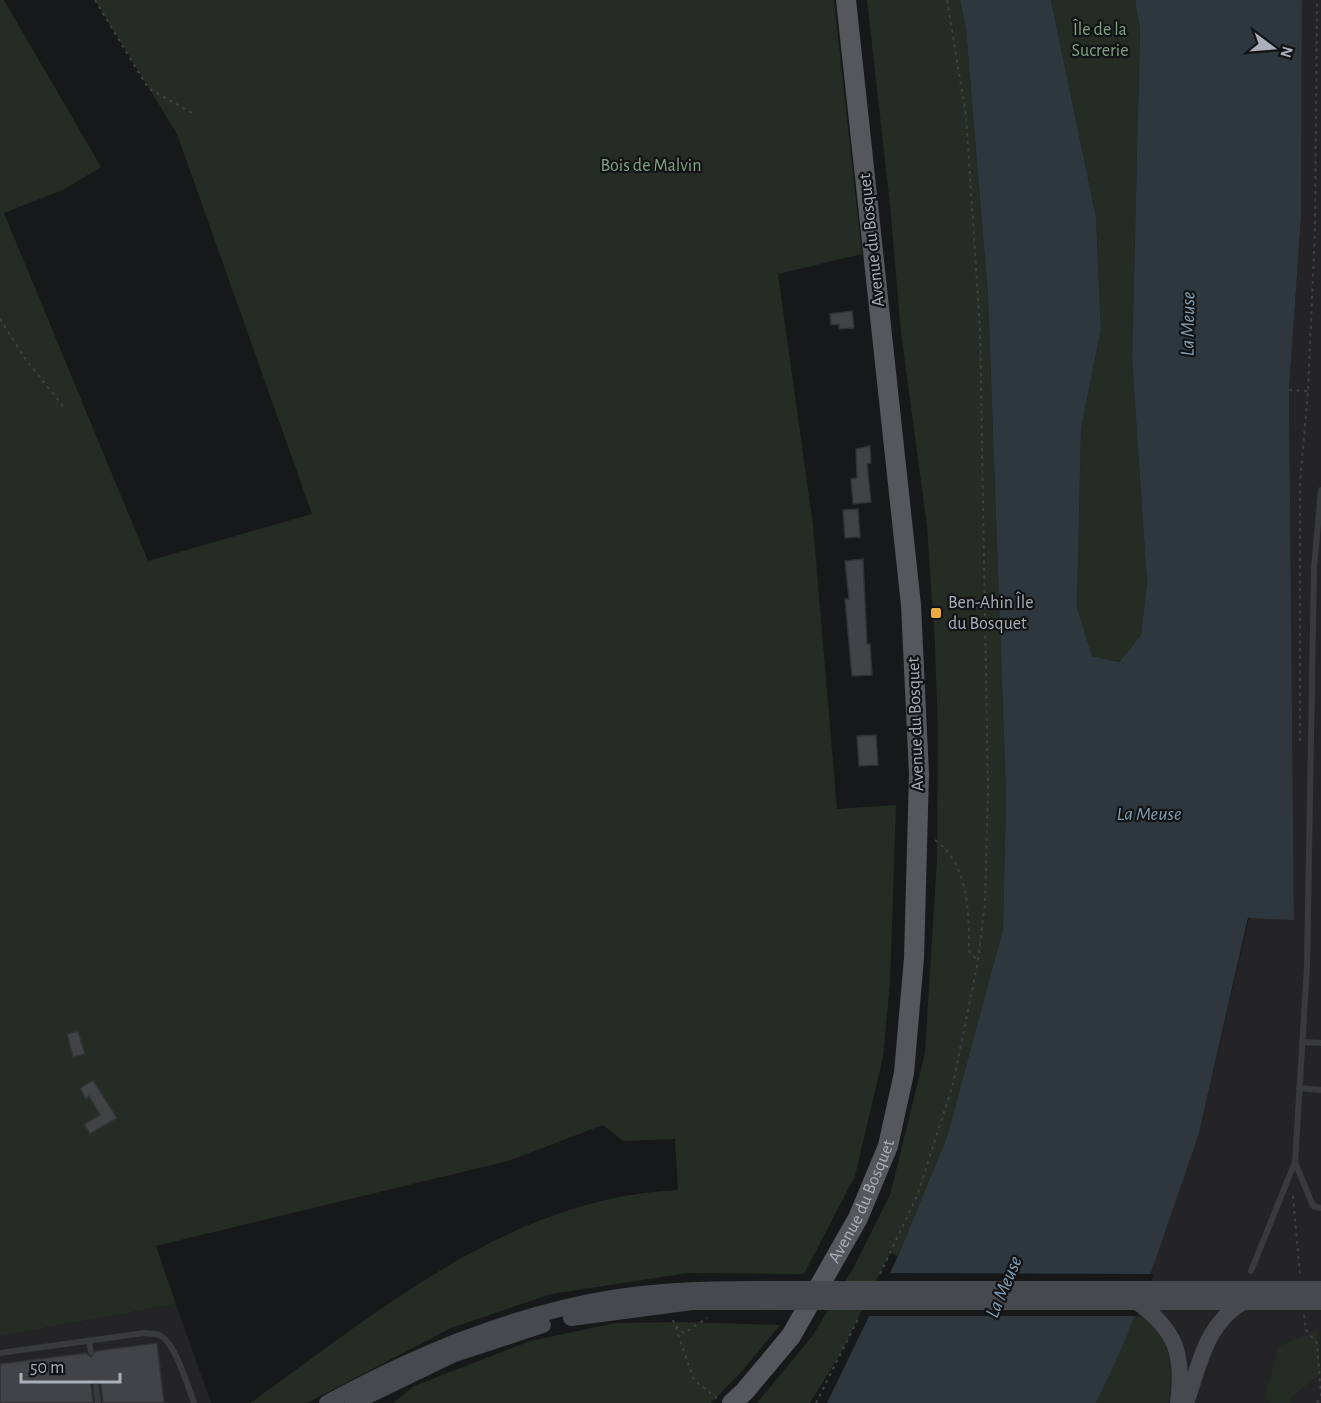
<svg xmlns="http://www.w3.org/2000/svg" width="1321" height="1403" viewBox="0 0 1321 1403" font-family="'Alegreya Sans',sans-serif">
<rect width="100%" height="100%" fill="#171819"/>
<g fill="#242426">
<polygon points="1302,0 1321,0 1321,1403 1096,1403 1199,1133 1249,918 1294,919 1289,390 1301,218"/>
<polygon points="176,1304 211,1403 0,1403 0,1336"/>
</g>
<g fill="#242c24">
<path d="M 0,0 L 4,0 L 101,167 L 63,190 L 4,213 L 148,561 L 312,514 L 177,134 L 95,0 L 834,0 L 862,254 L 778,274 L 813,525 L 837,809 L 896,805 L 890,983 L 883,1057 L 855,1176 L 804,1274 L 688,1273 L 551,1294 L 451,1328 L 307,1403 L 250,1403 C 381,1310 510,1198 678,1190 L 675,1139 L 623,1141 L 603,1125 L 508,1161 L 156,1246 L 176,1304 L 0,1336 Z"/>
<polygon points="867,0 960,0 966,29 988,296 1006,796 1003,929 947,1137 898,1256 890,1253 841,1353 810,1403 757,1403 813,1335 854,1267 890,1195 925,1053 937,859 938,734 935,645 927,526 901,333 890,205"/>
<polygon points="1051,0 1135,0 1140,27 1132,360 1147,583 1141,635 1119,662 1092,656 1077,607 1081,429 1101,329 1096,217"/>
<path d="M 1134,1316 C 1172,1319 1174,1376 1168,1403 L 1096,1403 Z"/>
<polygon points="683,1322 780,1325 742,1371 711,1403 393,1403 414,1386 530,1341 615,1323"/>
<polygon points="1317,1331 1321,1373 1290,1398 1291,1403 1270,1403 1265,1396 1279,1346"/>
</g>
<polygon fill="#2e373d" points="960,0 1051,0 1096,217 1101,329 1081,429 1077,607 1092,656 1119,662 1141,635 1147,583 1132,360 1140,28 1135,0 1302,0 1301,218 1289,390 1294,920 1248,918 1199,1133 1154,1264 1124,1343 1096,1403 827,1403 898,1256 947,1137 1003,929 1006,796 988,296 966,29"/>
<polygon fill="#171819" points="886,1273 1154,1274 1137,1316 867,1316"/>
<g fill="#424346" stroke="#323235" stroke-width="1.5">
<polygon points="852,311 854,328 839,329 839,324 831,325 830,314"/>
<polygon points="870,446 871,463 867,464 871,502 853,504 851,479 857,478 856,449"/>
<polygon points="858,509 860,537 845,538 843,510"/>
<polygon points="863,559 867,644 870,644 872,675 852,676 845,599 849,599 845,561"/>
<polygon points="876,735 878,765 859,766 857,736"/>
<polygon points="78,1031 85,1054 73,1057 67,1034"/>
<polygon points="93,1080 117,1118 90,1134 84,1124 100,1115 89,1096 86,1099 80,1088"/>
<polygon points="157,1343 164,1403 103,1403 101,1385 96,1381 91,1384 93,1403 0,1403 0,1364 86,1353 91,1357 96,1351"/>
</g>
<g fill="none" stroke-linecap="round" stroke-linejoin="round">
<g stroke="#3f4145" stroke-width="2" stroke-dasharray="3 4.5" stroke-linecap="butt">
<polyline points="95,0 148,88 192,113"/>
<polyline points="0,319 26,360 63,406"/>
<polyline points="1289,390 1308,391"/>
<polyline points="1300,741 1300,483 1308,391 1315,229 1317,0"/>
<path d="M 935,840 C 969,864 969,913 969,951 L 978,961"/>
<polyline points="1293,1196 1300,1274"/>
<polyline points="880,1274 917,1196 953,1084 978,961 985,903 988,791 980,328 966,116 947,0"/>
<polyline points="1304,1315 1306,1330 1317,1343 1321,1395 1317,1403"/>
<polyline points="673,1320 694,1380 717,1398"/>
<polyline points="676,1326 684,1333 707,1318"/>
<polyline points="816,1403 859,1317"/>
</g>
<g stroke="#393a3e" stroke-width="6">
<polyline points="1321,490 1314,568 1307,967 1295,1162 1313,1206 1321,1208"/>
<polyline points="1302,1042 1321,1043"/>
<polyline points="1299,1088 1321,1090"/>
<polyline points="1251,1271 1295,1162"/>
<polyline points="89,1341 91,1352"/>
<path d="M 0,1353 L 144,1333 C 148,1334 155,1333 159,1335 C 175,1341 188,1387 194,1403"/>
<polyline points="96,1386 98,1403"/>
</g>
<g stroke="#47494e" stroke-width="16">
<path d="M 1137,1302 C 1177,1331 1184,1355 1178,1403"/>
<polyline points="571,1318 692,1302 770,1302"/>
<path d="M 327,1403 C 417,1354 510,1315 612,1298 C 664,1289 717,1289 770,1289"/>
<polyline points="353,1403 452,1355 543,1325"/>
</g>
<path stroke="#55575d" stroke-width="20" id="s1" d="M 732,1403 L 745,1391 L 791,1336 L 858,1218 L 888,1146 L 904,1073 L 914,958 L 919,774 L 911,605 L 846,0"/>
<g stroke="#47494e" stroke-width="16">
<polyline points="770,1289 1321,1289"/>
<polyline points="770,1302 1321,1302"/>
<path d="M 1186,1403 C 1200,1364 1205,1325 1243,1302"/>
</g>
</g>
<rect fill="#eaab3f" stroke="#121314" stroke-width="2" x="930" y="607" width="12" height="12" rx="3"/>
<g text-anchor="middle" dominant-baseline="central" stroke-width="4.5" stroke-linejoin="round" paint-order="stroke">
<g font-size="18" fill="#82a383" stroke="#121314">
<text x="1100" y="30">Île de la<tspan x="1100" dy="21">Sucrerie</tspan></text>
<text x="651" y="166">Bois de Malvin</text>
</g>
<g font-size="18" fill="#aaafb9" stroke="#121314">
<text transform="translate(872 240) rotate(-96)">Avenue du Bosquet</text>
<text transform="translate(916 724) rotate(-92)">Avenue du Bosquet</text>
<text stroke="none"><textPath href="#s1" startOffset="242">Avenue du Bosquet</textPath></text>
</g>
<g font-size="18" fill="#aaafb9" stroke="#121314" text-anchor="start">
<text x="948" y="603">Ben-Ahin Île<tspan x="948" dy="21">du Bosquet</tspan></text>
</g>
<g font-size="20" font-style="italic" fill="#839eb2" stroke="#121314">
<text transform="translate(1188 324) rotate(-89)">La Meuse</text>
<text x="1149" y="814">La Meuse</text>
<text transform="translate(1004 1287) rotate(-67)">La Meuse</text>
</g>
</g>
<g transform="translate(1273 48) rotate(106)" stroke="#121314" stroke-width="4.5" paint-order="stroke">
<path d="M0-4.5L10 22L0 15L-10 22Z" fill="#aaafb9"/>
<text y="-9" font-size="16" font-weight="bold" text-anchor="middle" fill="#aaafb9">N</text>
</g>
<path d="M21 1373v9h99v-9" fill="none" stroke="#aaafb9" stroke-width="3"/>
<text x="30" y="1373" font-size="18" fill="#aaafb9" stroke="#121314" stroke-width="4.5" paint-order="stroke">50 m</text>
</svg>
